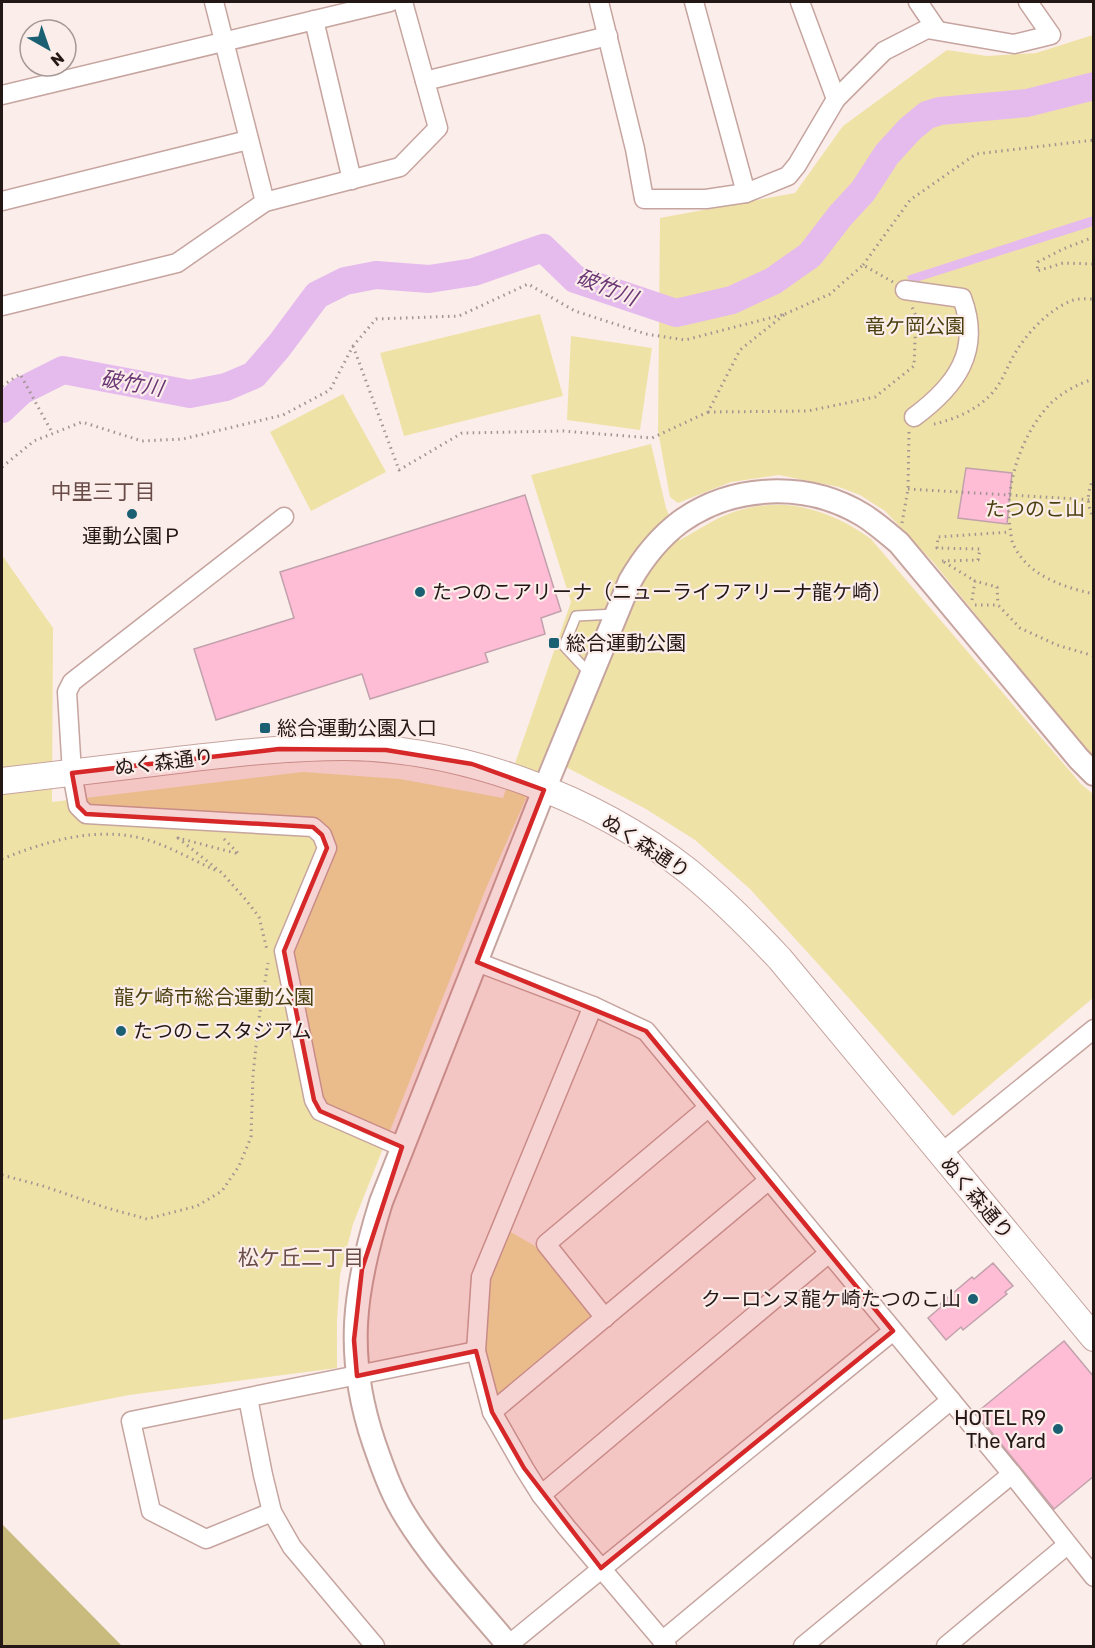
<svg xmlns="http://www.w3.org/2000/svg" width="1095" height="1648" viewBox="0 0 1095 1648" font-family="Rubik,'Noto Sans JP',sans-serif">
<rect width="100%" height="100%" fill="#fbedea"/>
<g fill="#efe2a6">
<polygon points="1093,35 1093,756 1070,731 933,562 885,511 860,495 839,487 779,475 731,482 678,503 670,497 658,431 660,218 795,193 843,126 947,50 987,56 1036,53"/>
<polygon points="540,314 563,396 404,436 380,353"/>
<polygon points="571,336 652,348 640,430 567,420"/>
<polygon points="343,394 386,472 311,511 270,432"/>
<path d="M 651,444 L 666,508 L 680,540 C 700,529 721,514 744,509 C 790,497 834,512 871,539 L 1081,784 L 1093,794 L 1093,998 L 953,1116 L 839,987 L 750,889 L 695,840 L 646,809 L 545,756 L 487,886 L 353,1224 L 340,1275 L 337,1321 L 337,1368 L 129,1395 L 2,1420 L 2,555 L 53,628 L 52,802 L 303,772 L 400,779 L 503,798 L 571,602 L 531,475 Z"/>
<polygon points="507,1230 535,1246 593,1318 495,1399 484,1353 487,1291 491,1274"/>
</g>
<polygon fill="#c8bb7d" points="2,1524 122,1646 2,1646"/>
<polygon fill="#e5bbed" points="1093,216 1093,226 910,284 907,276"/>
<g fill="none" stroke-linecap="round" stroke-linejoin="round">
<polyline stroke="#e5bbed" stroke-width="28" points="2,409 21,391 63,370 190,394 226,387 254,375 279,346 317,295 345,281 376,275 429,279 474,272 543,248 575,279 676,313 732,300 773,281 810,255 840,216 863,191 887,154 910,129 927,115 940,111 1027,103 1094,86"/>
</g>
<g fill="#ffbcd5" stroke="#c1a1ac" stroke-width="1.5">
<polygon points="966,468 1012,473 1007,524 958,518"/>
<polygon points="525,495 561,611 541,618 545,634 485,653 488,662 370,699 362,674 216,720 194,649 294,618 280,572"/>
<polygon points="993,1263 1013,1286 1005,1292 1007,1294 963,1330 961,1327 946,1340 928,1318 942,1306 940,1304 972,1277 974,1279"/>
<polygon points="1064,1341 1094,1377 1094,1476 1054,1509 976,1413"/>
</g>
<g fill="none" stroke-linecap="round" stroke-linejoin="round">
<defs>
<polyline id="service" points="591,675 564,646 576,616 616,614"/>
<g id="minor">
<polyline points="214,2 265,202"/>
<polyline points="599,2 635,149 644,199 706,199 746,193 788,176 797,165 836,99 884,51 927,29 1014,44 1051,35 1028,2"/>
<polyline points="694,2 746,193"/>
<polyline points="800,2 836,99"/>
<polyline points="918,2 937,30"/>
<polyline points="314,20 352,180"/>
<polyline points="425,81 608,36"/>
<polyline points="2,95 390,2"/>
<polyline points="2,201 248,140"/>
<path d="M 905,290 L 962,298 C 982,351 956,386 914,417"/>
<polyline points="2,306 177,263 265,202 400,167 438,128 403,2"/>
<polyline points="284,517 72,682 67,692 72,773 78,806 86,814 313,827 322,835 327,848 284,951 314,1100 320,1111 402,1147"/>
<polyline points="477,962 593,1006 646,1031 1012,1474 1094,1577"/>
<polyline points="593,1006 481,1277 476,1351 492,1412 524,1468 541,1495 567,1528 667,1646"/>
<polyline points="940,1154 1094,1029"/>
<polyline points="605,1318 546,1244 709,1107"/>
<polyline points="248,1398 263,1475 272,1512"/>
<polyline points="492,1412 769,1180"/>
<polyline points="541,1495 829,1253"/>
<polyline points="662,1641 951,1400"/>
<polyline points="375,1646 292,1547 272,1512 206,1539 151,1511 131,1421 476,1351"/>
<polyline points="507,1646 893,1331"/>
<polyline points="803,1646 1012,1474"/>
<polyline points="946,1646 1067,1545"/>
</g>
<path id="tertiary" d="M 509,1646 C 473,1603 431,1559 402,1510 C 390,1489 382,1466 374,1443 C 344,1354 354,1289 381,1202 L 544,790 L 630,581 C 643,558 659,538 680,522 C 733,484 807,481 863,515 C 876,523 887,533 899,543 L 1079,759 L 1094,774"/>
<path id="secondary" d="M 2,781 C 63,774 124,766 186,759 C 239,753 291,747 344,747 C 463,748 594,797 688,871 C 721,898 751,928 780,959 L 1094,1338"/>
</defs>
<use href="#service" stroke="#c6a49f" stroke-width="12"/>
<use href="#minor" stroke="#c6a49f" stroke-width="21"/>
<use href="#tertiary" stroke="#c6a49f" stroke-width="26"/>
<use href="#secondary" stroke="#c6a49f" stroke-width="28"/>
<g stroke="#a19491" stroke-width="3" stroke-dasharray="1.5 4.5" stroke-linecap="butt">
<polyline points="1094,237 1063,249 1038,262 1037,271 1063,263 1094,264"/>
<polyline points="863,265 910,200 976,154 1094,140"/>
<polyline points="785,314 830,294 863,265 893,282"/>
<path d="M 1094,379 C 1079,383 1061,393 1050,404 C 1021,435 1004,486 1010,528 C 1011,533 1011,541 1014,546 C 1029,576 1063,587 1094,594"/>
<polyline points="2,386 20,374 53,434"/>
<polyline points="708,412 808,411 875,397 914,366 916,316 912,307"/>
<path d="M 934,424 C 956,419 979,409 994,391 C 1003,380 1007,367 1014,355 C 1026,334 1048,310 1071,301 C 1077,298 1086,299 1094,299"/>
<polyline points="2,467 34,441 82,422 142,441 183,439 283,415 330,390 353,346 376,319 459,316 528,284 575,311 646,334 685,340 785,314 740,350 708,412 652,438 563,431 462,433 399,470 353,346"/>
<path d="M 1094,478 C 1087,491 1086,505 1094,518"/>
<polyline points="908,489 1094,500"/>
<polyline points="902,523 908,489 909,431"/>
<polyline points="942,561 978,560 980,549 937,548 938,537 1010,532"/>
<polyline points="944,562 975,581"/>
<polyline points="972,600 975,581 997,587 998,605"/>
<polyline points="975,605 998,605 1020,628 1057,645 1094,656"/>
<polyline points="224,839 239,854 178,838 222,873 246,900 259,917 267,950"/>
<path d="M 2,859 C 49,840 103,824 154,842 C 176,850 197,862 217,871"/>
<polyline points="2,1175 43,1186 107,1208 147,1219 197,1206 222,1191 239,1166 251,1137 253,1075 259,1018 268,963"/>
</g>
<use href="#service" stroke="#fff" stroke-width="9"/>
<use href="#minor" stroke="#fff" stroke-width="18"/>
<use href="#tertiary" stroke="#fff" stroke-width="22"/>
<use href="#secondary" stroke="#fff" stroke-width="26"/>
</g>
<path fill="#d62828" fill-opacity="0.2" stroke="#d62828" stroke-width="4.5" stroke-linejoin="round" d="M 279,749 L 386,750 L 472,764 L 544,790 L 477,962 L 646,1031 L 893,1331 L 601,1568 L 524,1468 L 492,1412 L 476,1351 L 357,1376 L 354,1340 L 362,1269 L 402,1147 L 320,1111 L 314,1100 L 284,951 L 327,848 L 322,835 L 313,827 L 86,814 L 78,806 L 72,773 Z"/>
<g fill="#1b6072" stroke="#fbedea" stroke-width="2">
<circle cx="132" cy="514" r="6"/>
<circle cx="420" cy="592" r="6"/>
<rect x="548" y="637" width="12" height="12" rx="3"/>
<rect x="259" y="722" width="12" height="12" rx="3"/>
<circle cx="121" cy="1031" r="6"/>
<circle cx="973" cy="1299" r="6"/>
<circle cx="1058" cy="1429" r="6"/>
</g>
<g text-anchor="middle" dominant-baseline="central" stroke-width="4.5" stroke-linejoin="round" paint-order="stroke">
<g font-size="20" fill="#4a3f0e" stroke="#fbedea">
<text x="915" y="326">竜ケ岡公園</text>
<text x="1035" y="509">たつのこ山</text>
<text x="214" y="997">龍ケ崎市総合運動公園</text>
</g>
<g font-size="20" fill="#241816" stroke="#fbedea" text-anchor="start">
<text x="132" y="536" text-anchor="middle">運動公園Ｐ</text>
<text x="432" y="592">たつのこアリーナ（ニューライフアリーナ龍ケ崎）</text>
<text x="566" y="643">総合運動公園</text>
<text x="277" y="728">総合運動公園入口</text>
<text x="133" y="1031">たつのこスタジアム</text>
<text x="961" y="1299" text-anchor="end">クーロンヌ龍ケ崎たつのこ山</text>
<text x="1046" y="1418" text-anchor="end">HOTEL R9<tspan x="1046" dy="23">The Yard</tspan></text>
</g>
<g font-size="20" fill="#241816" stroke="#fbedea">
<text transform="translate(164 762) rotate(-7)">ぬく森通り</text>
<text transform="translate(646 846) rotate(33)">ぬく森通り</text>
<text transform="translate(977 1198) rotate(50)">ぬく森通り</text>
</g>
<g font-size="21" font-style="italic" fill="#6b3875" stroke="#fbedea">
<text transform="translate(607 287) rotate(22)">破竹川</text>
<text transform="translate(132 383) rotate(10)">破竹川</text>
</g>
<g font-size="21" fill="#694c48" stroke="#fbedea">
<text x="103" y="491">中里三丁目</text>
<text x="301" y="1257">松ケ丘二丁目</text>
</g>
</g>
<rect width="1095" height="1648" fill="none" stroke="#241816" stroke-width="6"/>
<g transform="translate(48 48) rotate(140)"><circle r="28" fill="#fbedea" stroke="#a59895" stroke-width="1.5"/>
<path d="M0-4.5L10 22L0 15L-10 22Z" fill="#1b6072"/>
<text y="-9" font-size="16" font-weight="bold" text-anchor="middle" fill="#241816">N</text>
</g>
</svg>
